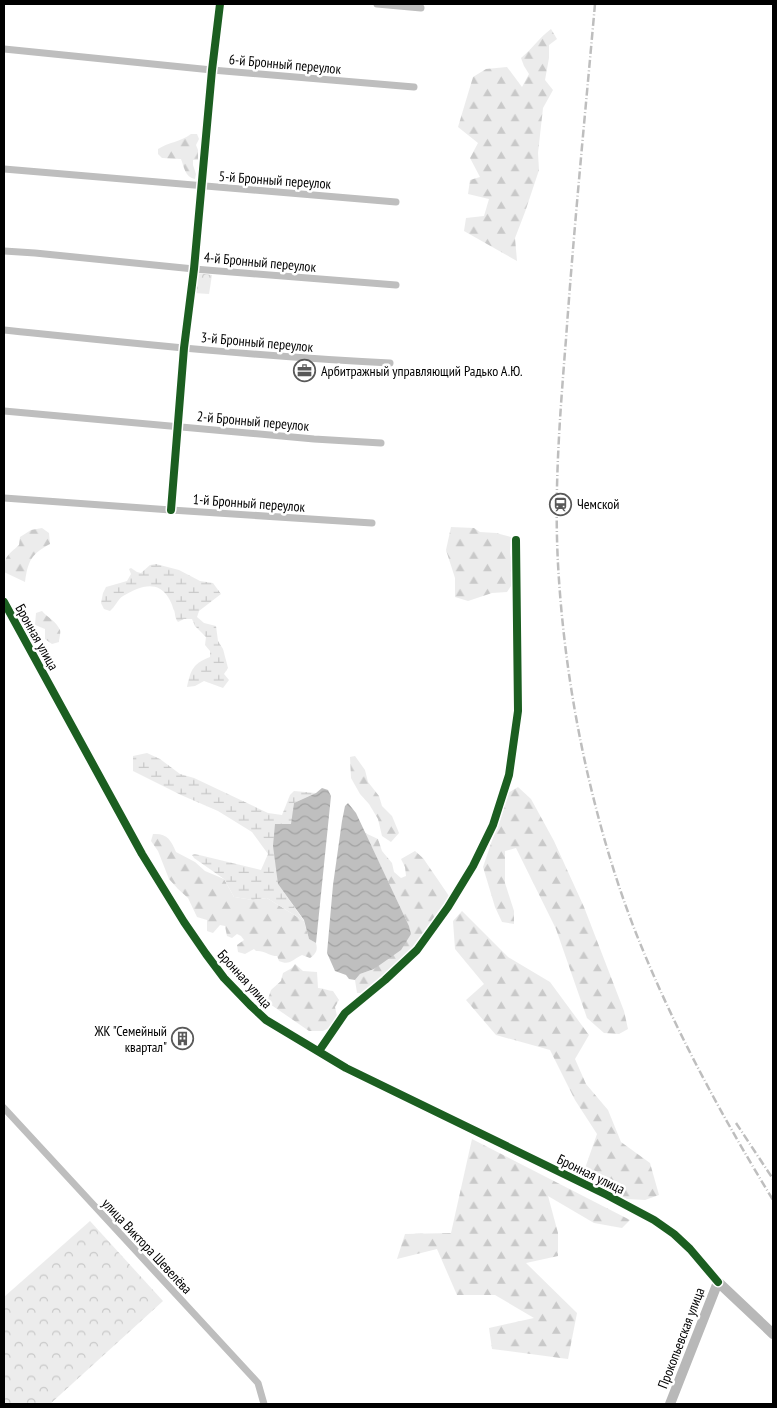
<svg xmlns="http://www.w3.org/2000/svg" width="777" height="1408" viewBox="0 0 777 1408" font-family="'PT Sans Narrow',sans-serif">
<defs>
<pattern id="forest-firs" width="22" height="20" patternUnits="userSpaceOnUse" patternTransform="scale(1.25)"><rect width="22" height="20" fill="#ececec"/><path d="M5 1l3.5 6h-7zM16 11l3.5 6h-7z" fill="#c9c9c9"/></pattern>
<pattern id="wetland-marsh" width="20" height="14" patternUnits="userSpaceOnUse" patternTransform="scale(1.25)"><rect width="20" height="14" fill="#ececec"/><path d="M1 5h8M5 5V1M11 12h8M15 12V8" fill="none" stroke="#c9c9c9"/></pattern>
<pattern id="park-crowns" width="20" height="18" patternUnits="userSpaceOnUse" patternTransform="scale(1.25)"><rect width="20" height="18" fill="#ececec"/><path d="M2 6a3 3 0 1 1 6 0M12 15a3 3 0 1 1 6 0" fill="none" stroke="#c9c9c9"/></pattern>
<pattern id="water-waves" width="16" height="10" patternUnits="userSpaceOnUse" patternTransform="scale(1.25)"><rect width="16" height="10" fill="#bfbfbf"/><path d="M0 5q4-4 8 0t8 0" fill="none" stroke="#a2a2a2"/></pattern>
</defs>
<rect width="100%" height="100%" fill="#fff"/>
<g fill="url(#forest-firs)">
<path d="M 551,29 L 557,39 L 549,45 L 549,58 L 545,80 L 553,90 L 543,108 L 538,153 L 539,170 L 525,212 L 515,238 L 517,261 L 464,231 L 466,218 L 484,216 L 489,199 L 468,194 L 470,180 L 480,177 L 470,158 L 478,143 L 458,127 L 473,77 L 486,69 L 507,67 L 522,87 L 529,74 L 524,66 L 521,58 C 532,49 539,38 551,29 Z"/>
<path d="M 191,134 L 197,134 L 199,139 L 196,145 L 198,150 L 198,160 L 193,160 L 193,165 L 196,174 L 195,179 C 185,177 184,167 181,159 L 162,158 L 158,154 L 158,149 C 169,142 180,142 191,134 Z"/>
<polygon points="451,527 474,528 480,532 496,533 511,537 510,552 515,580 507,592 492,593 468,601 455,597 455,578 446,550"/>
<path d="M 42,528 L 49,533 L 50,544 C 31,554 28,561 25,582 L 4,572 C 4,556 8,555 19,545 L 20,537 L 31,530 Z"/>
<path d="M 42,611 C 47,617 57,622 60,630 C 61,633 59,639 59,642 L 52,644 L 45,639 L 45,629 L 35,625 L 36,613 Z"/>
<polygon points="355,756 365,770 368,782 379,796 382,806 392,816 399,833 391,842 382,836 378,819 369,804 360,794 351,778 350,757"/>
<polygon points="518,787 531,799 554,841 584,907 624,1011 628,1029 619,1034 604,1033 587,1018 556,929 516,848 505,851 505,883 514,911 514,924 502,922 495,907 483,867 501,814 503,796"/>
<polygon points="365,833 378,839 382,851 392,863 394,872 401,878 406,876 405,867 401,859 415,851 423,858 449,896 449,901 433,925 416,943 409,954 366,993 357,993 355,980 360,974 374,969 411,934 409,926"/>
<path d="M 153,834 C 167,833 171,840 176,852 L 195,862 L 205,871 L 224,879 L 234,897 L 253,900 L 267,898 L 304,921 L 309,939 L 316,943 C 318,950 316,954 310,958 L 302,955 C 293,959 290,966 279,961 L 277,956 C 269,956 264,950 256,951 L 254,949 L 245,954 L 238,952 L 237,945 L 244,940 L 241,936 L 237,934 L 232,938 L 227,936 L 225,926 L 220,925 L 213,933 L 207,931 L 207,920 L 197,917 L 188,898 L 178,889 L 169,879 L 158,851 L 151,841 Z"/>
<polygon points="462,911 508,957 550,982 589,1035 575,1059 586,1084 608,1110 621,1142 650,1163 659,1195 645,1200 627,1199 583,1174 597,1134 575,1100 550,1050 496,1035 466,1000 484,984 455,949 453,921"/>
<path d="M 295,964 L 303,971 L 317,972 L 318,988 C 324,988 328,991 333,991 L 339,1000 L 335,1007 L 337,1016 L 333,1026 L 323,1031 L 309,1031 L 267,1002 L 271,990 L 281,981 L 283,973 L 292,968 Z"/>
<polygon points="472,1139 630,1220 622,1228 594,1223 548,1196 558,1233 558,1256 526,1263 577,1313 568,1359 492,1349 489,1328 534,1318 495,1295 457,1295 437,1249 397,1259 405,1234 451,1233"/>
</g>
<g fill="url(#wetland-marsh)">
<path d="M 156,564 L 179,570 L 200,581 L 213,583 L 221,594 L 199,611 L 197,617 L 204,623 L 216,626 L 218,641 L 223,649 L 228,668 L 224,674 L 229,680 L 223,688 L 204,681 L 195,686 L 187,687 C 191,669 193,664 210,657 L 210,651 L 205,645 L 206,637 L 195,626 L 192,619 L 184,619 L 178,622 C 174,617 176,613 173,608 C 172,604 170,600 168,597 C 157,579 138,587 123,596 C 118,599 115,607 110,611 L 104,609 L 101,603 L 103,593 L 106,587 L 127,581 L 131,574 L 129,569 L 131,568 L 137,572 L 141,573 L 150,565 Z"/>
<polygon points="147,753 160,759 180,774 194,778 268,813 282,815 290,795 294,791 316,793 294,803 292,824 275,825 278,884 304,921 267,898 253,900 234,897 224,879 194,858 192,855 195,854 261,870 268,854 252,832 218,811 181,795 133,771 133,756"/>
</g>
<g fill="url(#park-crowns)">
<polygon points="196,273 212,275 209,294 194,293"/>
<polygon points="90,1221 163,1301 50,1404 4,1404 4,1297"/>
</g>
<g fill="url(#water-waves)">
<polygon points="322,788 328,790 331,796 316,943 309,939 304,920 278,884 273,846 275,824 291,824 294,803 316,793"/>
<polygon points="348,803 356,813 409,926 411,934 401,950 374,969 360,974 355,980 349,979 346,975 335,971 327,953 333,885 342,821 345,806"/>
</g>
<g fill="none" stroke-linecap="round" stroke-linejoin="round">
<g stroke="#bebebe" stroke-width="7">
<polyline points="377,4 421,8"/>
<polyline points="4,49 212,70 414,87"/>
<polyline points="4,169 396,202"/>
<polyline points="4,251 35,253 194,269 396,285"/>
<path d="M 4,330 C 132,343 261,357 390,363"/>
<polyline points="4,411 314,439 381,443"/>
<polyline points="4,498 171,510 372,523"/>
<polyline points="171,510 184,348 194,269 212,70 220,4"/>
<polyline points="319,1051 345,1013 385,980 417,950 448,907 473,866 493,825 509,775 518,711 516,540"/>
<polyline points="4,1108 258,1383 264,1404"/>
</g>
<polyline stroke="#bebebe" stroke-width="9" points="4,602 142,854 184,922 206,954 224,978 250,1005 266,1020 346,1068 607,1195 654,1220 674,1234 690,1249 718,1282"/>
<polyline stroke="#b8b8b8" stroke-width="10" points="670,1404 718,1282 773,1334"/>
<g stroke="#bebebe" stroke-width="2.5" stroke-dasharray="8 2.5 1 2.5" stroke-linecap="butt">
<path d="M 595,4 C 585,116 574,227 566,339 C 560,414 554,489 558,564 C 563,655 578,745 603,834 C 612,866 622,897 634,928 C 671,1023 720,1113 773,1200"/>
<polyline points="736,1123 773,1179"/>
</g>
<defs>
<g id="cycleway">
<polyline points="171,510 184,348 194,269 212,70 220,4"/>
<polyline points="4,602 142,854 184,922 206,954 224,978 250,1005 266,1020 346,1068 607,1195 654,1220 674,1234 690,1249 718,1282"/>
<polyline points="319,1051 345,1013 385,980 417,950 448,907 473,866 493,825 509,775 518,711 516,540"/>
</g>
</defs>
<use href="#cycleway" stroke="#fff" stroke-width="11"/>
<use href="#cycleway" stroke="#1b5e20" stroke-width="8"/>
</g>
<defs>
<symbol id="office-ring" viewBox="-11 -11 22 22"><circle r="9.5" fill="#fff" stroke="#595959" stroke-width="1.5"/><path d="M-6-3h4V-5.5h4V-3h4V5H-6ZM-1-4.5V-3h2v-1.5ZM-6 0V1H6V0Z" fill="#595959"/></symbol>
<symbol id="station-ring" viewBox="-11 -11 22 22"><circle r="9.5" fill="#fff" stroke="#595959" stroke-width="1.5"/><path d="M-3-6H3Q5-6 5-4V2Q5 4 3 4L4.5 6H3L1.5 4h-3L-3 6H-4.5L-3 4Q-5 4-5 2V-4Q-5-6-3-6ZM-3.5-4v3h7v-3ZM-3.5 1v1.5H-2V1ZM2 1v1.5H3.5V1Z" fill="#595959"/></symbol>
<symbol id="building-ring" viewBox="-11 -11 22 22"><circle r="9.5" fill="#fff" stroke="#595959" stroke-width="1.5"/><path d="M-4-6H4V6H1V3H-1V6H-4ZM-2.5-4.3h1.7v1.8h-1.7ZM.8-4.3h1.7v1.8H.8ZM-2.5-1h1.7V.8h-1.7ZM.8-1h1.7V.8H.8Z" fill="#595959"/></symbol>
</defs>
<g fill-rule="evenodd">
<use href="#office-ring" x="292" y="358" width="25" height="25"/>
<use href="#station-ring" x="548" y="492" width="25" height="25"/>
<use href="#building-ring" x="170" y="1026" width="25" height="25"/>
</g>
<g text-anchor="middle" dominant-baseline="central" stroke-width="5" stroke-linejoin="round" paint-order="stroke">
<g font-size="14" fill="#000" stroke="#fff">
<text transform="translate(285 64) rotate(5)">6-й Бронный переулок</text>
<text transform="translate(275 180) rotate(4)">5-й Бронный переулок</text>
<text transform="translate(260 262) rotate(5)">4-й Бронный переулок</text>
<text transform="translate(257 342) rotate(5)">3-й Бронный переулок</text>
<text transform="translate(253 421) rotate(5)">2-й Бронный переулок</text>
<text transform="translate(249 503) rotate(4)">1-й Бронный переулок</text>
<text transform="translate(37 637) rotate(61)">Бронная улица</text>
<text transform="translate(245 979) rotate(48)">Бронная улица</text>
<text transform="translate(591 1174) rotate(26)">Бронная улица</text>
<text transform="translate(147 1246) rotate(47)">улица Виктора Шевелёва</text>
<text transform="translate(681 1338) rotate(-69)">Прокопьевская улица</text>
</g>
<g font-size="14" fill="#000" stroke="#fff" text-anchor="start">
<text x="321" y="371">Арбитражный управляющий Радько А.Ю.</text>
<text x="577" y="504">Чемской</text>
<text x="167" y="1031" text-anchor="end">ЖК "Семейный<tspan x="167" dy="16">квартал"</tspan></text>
</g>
</g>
<rect width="777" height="1408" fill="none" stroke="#000000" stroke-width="10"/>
</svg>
